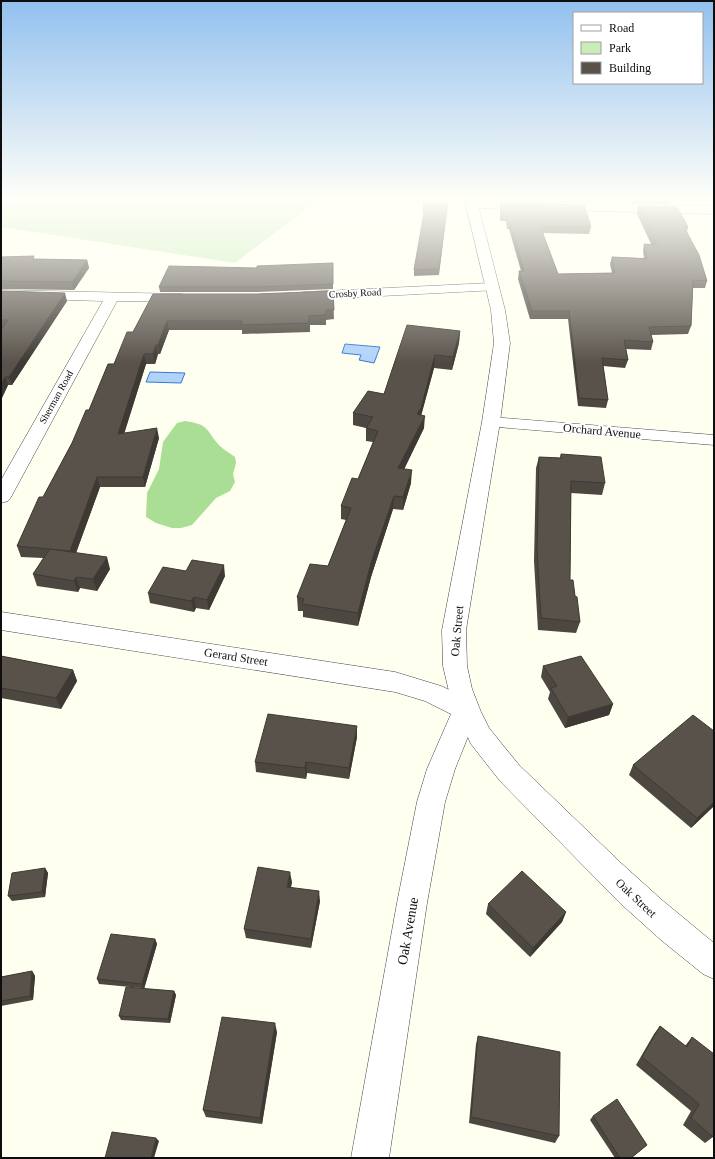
<svg xmlns="http://www.w3.org/2000/svg" width="715" height="1159" viewBox="0 0 715 1159" font-family="'Times New Roman',serif">
<rect width="100%" height="100%" fill="#fffff0"/>
<polygon fill="#caecb7" points="1,201 317,201 235,263 1,227"/>
<path fill="#aade95" d="M 185,421 C 211,425 205,430 219,445 C 224,450 230,453 235,457 L 236,463 L 233,474 L 235,482 L 230,491 L 216,498 L 192,525 L 181,528 L 172,528 L 156,523 L 146,517 L 147,493 L 159,469 L 163,442 L 177,423 Z"/>
<g fill="#b1d3fa" stroke="#347ad5">
<polygon points="345,344 380,347 374,363 359,360 361,355 342,353"/>
<polygon points="150,372 185,373 181,383 146,382"/>
</g>
<g fill="none" stroke-linecap="round" stroke-linejoin="round">
<defs>
<g id="minor">
<polygon points="468,201 714,206 714,214 472,208 468,207 466,204"/>
<polygon points="492,283 497,284 499,287 497,290 304,300 299,299 297,296 299,293 304,292"/>
<polygon points="1,290 181,294 186,295 188,298 186,301 181,302 117,301 11,497 8,501 1,503 1,480 103,301 1,298"/>
<polygon points="491,417 714,435 714,445 485,426 482,422 485,418"/>
<polygon points="1,612 395,672 441,686 475,702 479,709 455,769 445,802 427,903 389,1158 351,1158 397,903 417,802 427,769 451,714 425,701 395,692 1,630"/>
</g>
<polygon id="tertiary" points="465,201 477,201 505,310 510,343 500,422 466,630 467,666 472,689 481,712 489,728 519,765 622,864 662,900 714,943 714,979 703,974 661,940 620,903 500,781 471,744 451,700 443,666 442,630 482,422 494,343 491,310"/>
</defs>
<use href="#minor" stroke="#414141" stroke-width="1"/>
<use href="#tertiary" stroke="#414141" stroke-width="1"/>
<use href="#minor" fill="#fff" fill-rule="evenodd"/>
<use href="#tertiary" fill="#fff" fill-rule="evenodd"/>
</g>
<g fill="#4c4740">
<polygon points="423,201 448,201 439,275 414,276 414,270 424,215"/>
<polygon points="518,201 579,201 579,202"/>
<polygon points="631,201 670,201 669,204 632,203"/>
<polygon points="500,203 591,227 589,234 543,233 558,274 612,273 610,264 612,257 644,258 643,251 644,244 651,244 637,214 638,206 688,227 687,232 707,281 705,288 693,288 691,326 688,334 651,335 653,342 651,350 626,349 628,360 625,368 603,366 608,400 606,408 578,406 568,319 530,319 518,279 519,271 521,271 509,229 507,229 506,221 500,221"/>
<polygon points="1,257 35,259 87,260 89,268 74,290 1,289"/>
<polygon points="333,263 333,289 258,292 160,292 159,287 257,268"/>
<polygon points="1,291 67,301 12,385 8,385 1,400 2,328 1,328"/>
<polygon points="333,291 334,319 326,320 326,325 310,325 310,332 242,334 242,330 169,330 160,354 158,354 155,364 146,364 124,433 159,438 145,487 100,487 76,553 110,569 97,591 80,588 78,592 37,586 33,574 43,558 21,557 17,546 72,443 89,410 114,364 133,332 153,294 257,294"/>
<polygon points="460,331 459,343 452,370 434,368 421,415 424,428 404,469 411,483 403,510 393,509 371,577 358,626 303,617 303,611 298,611 297,597 328,566 346,520 341,519 341,506 358,479 373,442 366,441 366,428 353,425 353,413 384,394"/>
<polygon points="561,454 605,483 602,495 571,493 570,580 575,596 580,622 576,633 538,630 534,561 536,468 539,457 560,458"/>
<polygon points="186,571 225,576 209,610 196,608 194,612 150,603 148,593"/>
<polygon points="1,656 73,670 77,681 61,709 1,698"/>
<polygon points="543,666 613,704 609,715 565,728 548,699 550,692 541,677"/>
<polygon points="714,731 714,806 691,828 629,775 633,765"/>
<polygon points="357,737 349,779 307,773 306,779 256,772 255,762"/>
<polygon points="45,868 48,873 45,897 12,901 8,896"/>
<polygon points="292,882 291,887 320,901 311,948 246,938 244,929"/>
<polygon points="488,904 566,912 562,922 530,957 486,914"/>
<polygon points="155,939 157,944 144,989 174,991 176,995 170,1023 121,1020 119,1016 141,988 99,984 97,979"/>
<polygon points="32,971 35,976 33,1000 1,1006 1,977"/>
<polygon points="660,1026 685,1046 692,1037 713,1137 705,1143 683,1125 691,1111 636,1065 654,1034"/>
<polygon points="277,1032 262,1124 206,1117 203,1110"/>
<polygon points="478,1036 559,1136 555,1143 469,1123 476,1044"/>
<polygon points="593,1116 647,1145 631,1158 615,1158 590,1120"/>
</g>
<g fill="#3e3934">
<polygon points="87,260 89,268 74,290 72,282"/>
<polygon points="65,293 67,301 12,385 9,377"/>
<polygon points="167,321 169,330 160,354 158,345"/>
<polygon points="460,331 459,343 452,370 453,357"/>
<polygon points="156,345 158,354 155,364 153,354"/>
<polygon points="144,354 146,364 121,444 118,434"/>
<polygon points="435,355 434,368 420,420 417,414"/>
<polygon points="5,377 8,385 1,400 1,385"/>
<polygon points="425,416 424,428 398,482 398,468"/>
<polygon points="157,428 159,438 145,487 143,477"/>
<polygon points="412,470 411,483 403,510 403,497"/>
<polygon points="97,477 100,487 73,561 70,551"/>
<polygon points="394,496 393,509 371,577 358,626 358,613 371,563"/>
<polygon points="107,557 110,569 97,591 93,579"/>
<polygon points="224,565 225,576 209,610 207,600"/>
<polygon points="76,577 80,588 78,592 74,581"/>
<polygon points="194,597 196,608 194,612 191,601"/>
<polygon points="73,670 77,681 61,709 56,698"/>
<polygon points="613,704 609,715 565,728 568,717"/>
<polygon points="357,726 357,737 349,779 349,768"/>
<polygon points="306,762 307,773 306,779 305,768"/>
<polygon points="714,802 714,806 691,828 697,818"/>
<polygon points="45,868 48,873 45,897 42,892"/>
<polygon points="290,872 292,882 289,896 287,887"/>
<polygon points="319,891 320,901 311,948 311,939"/>
<polygon points="566,912 562,922 530,957 533,948"/>
<polygon points="155,939 157,944 144,989 142,984"/>
<polygon points="32,971 35,976 33,1000 30,996"/>
<polygon points="174,991 176,995 170,1023 168,1019"/>
<polygon points="275,1023 277,1032 262,1124 260,1118"/>
<polygon points="156,1138 159,1141 154,1158 151,1158"/>
</g>
<g fill="#58524a" stroke="#3e3934">
<polygon points="423,201 448,201 439,269 414,270 424,213"/>
<polygon points="500,203 584,205 591,227 540,226 558,274 615,273 612,257 647,259 644,244 657,245 638,206 677,207 688,227 684,227 699,255 707,281 693,280 691,326 649,327 653,342 624,340 628,360 602,358 608,400 579,398 569,311 532,311 519,271 524,271 510,222 508,222 507,214 501,213"/>
<polygon points="34,256 33,259 87,260 72,282 1,281 1,257"/>
<polygon points="333,263 333,284 258,287 159,287 169,266 257,268 257,266"/>
<polygon points="1,291 65,293 9,377 5,377 1,385 1,330 8,320 1,320"/>
<polygon points="333,291 334,310 326,310 326,315 309,316 309,323 241,325 242,321 167,321 158,345 156,345 153,354 144,354 118,434 157,428 143,477 97,477 70,551 17,546 39,497 43,497 72,443 86,410 89,410 108,364 114,364 127,332 133,332 153,294 257,294"/>
<polygon points="407,325 460,331 453,357 435,355 421,408 417,414 425,416 398,468 412,470 403,497 394,496 371,563 358,613 302,604 304,599 297,597 310,564 328,566 351,508 341,506 352,478 358,479 378,431 366,428 373,417 353,413 368,391 384,394"/>
<polygon points="561,454 601,457 605,483 571,481 570,580 573,580 575,596 577,597 580,622 541,618 537,550 539,457 561,458"/>
<polygon points="50,549 107,557 93,579 76,577 74,581 33,574"/>
<polygon points="192,560 224,565 207,600 194,597 191,601 148,593 163,567 186,571"/>
<polygon points="1,656 73,670 56,698 1,688"/>
<polygon points="581,656 613,704 568,717 551,688 557,686 543,666"/>
<polygon points="268,714 357,726 349,768 306,762 305,768 255,762"/>
<polygon points="693,715 714,731 714,802 697,818 633,765"/>
<polygon points="258,867 290,872 287,887 319,891 311,939 244,929"/>
<polygon points="45,868 42,892 8,896 12,873"/>
<polygon points="522,871 566,912 533,948 488,904"/>
<polygon points="111,934 155,939 142,984 97,979"/>
<polygon points="32,971 30,996 1,1001 1,977"/>
<polygon points="126,987 174,991 168,1019 119,1016"/>
<polygon points="222,1017 275,1023 260,1118 203,1110"/>
<polygon points="660,1026 687,1047 692,1037 714,1054 714,1136 713,1137 691,1118 699,1104 642,1057"/>
<polygon points="478,1036 560,1052 559,1136 471,1117"/>
<polygon points="617,1099 647,1145 631,1158 620,1158 593,1116"/>
<polygon points="112,1132 156,1138 151,1158 105,1158"/>
</g>
<linearGradient id="sky" x2="0" y2="1"><stop stop-color="#92c0ef"/><stop offset="0.55" stop-color="#fffff8"/><stop offset="1" stop-color="#fffff8" stop-opacity="0"/></linearGradient>
<rect width="715" height="363" fill="url(#sky)"/>
<g text-anchor="middle" dominant-baseline="central" stroke-width="4" stroke-linejoin="round" paint-order="stroke">
<g font-size="10" fill="#0e0e0e" stroke="#fff">
<text transform="translate(355 293) rotate(-3)">Crosby Road</text>
<text transform="translate(56 397) rotate(-61)">Sherman Road</text>
</g>
<g font-size="12" fill="#0e0e0e" stroke="#fff">
<text transform="translate(602 431) rotate(5)">Orchard Avenue</text>
<text transform="translate(457 631) rotate(-85)">Oak Street</text>
<text transform="translate(236 657) rotate(9)">Gerard Street</text>
<text transform="translate(636 898) rotate(43)">Oak Street</text>
</g>
<g font-size="14" fill="#0e0e0e" stroke="#fff">
<text transform="translate(408 931) rotate(-80)">Oak Avenue</text>
</g>
</g>
<rect width="715" height="1159" fill="none" stroke="#0e0e0e" stroke-width="4"/>
<rect x="573" y="12" width="130" height="72" fill="#ffffff" stroke="#9f9f9f"/>
<rect x="581" y="25" width="20" height="6" fill="#ffffff" stroke="#9f9f9f"/>
<text x="609" y="32" font-size="12" fill="#0e0e0e">Road</text>
<rect x="581" y="42" width="20" height="12" fill="#caecb7" stroke="#9f9f9f"/>
<text x="609" y="52" font-size="12" fill="#0e0e0e">Park</text>
<rect x="581" y="62" width="20" height="12" fill="#58524a" stroke="#9f9f9f"/>
<text x="609" y="72" font-size="12" fill="#0e0e0e">Building</text>
</svg>
